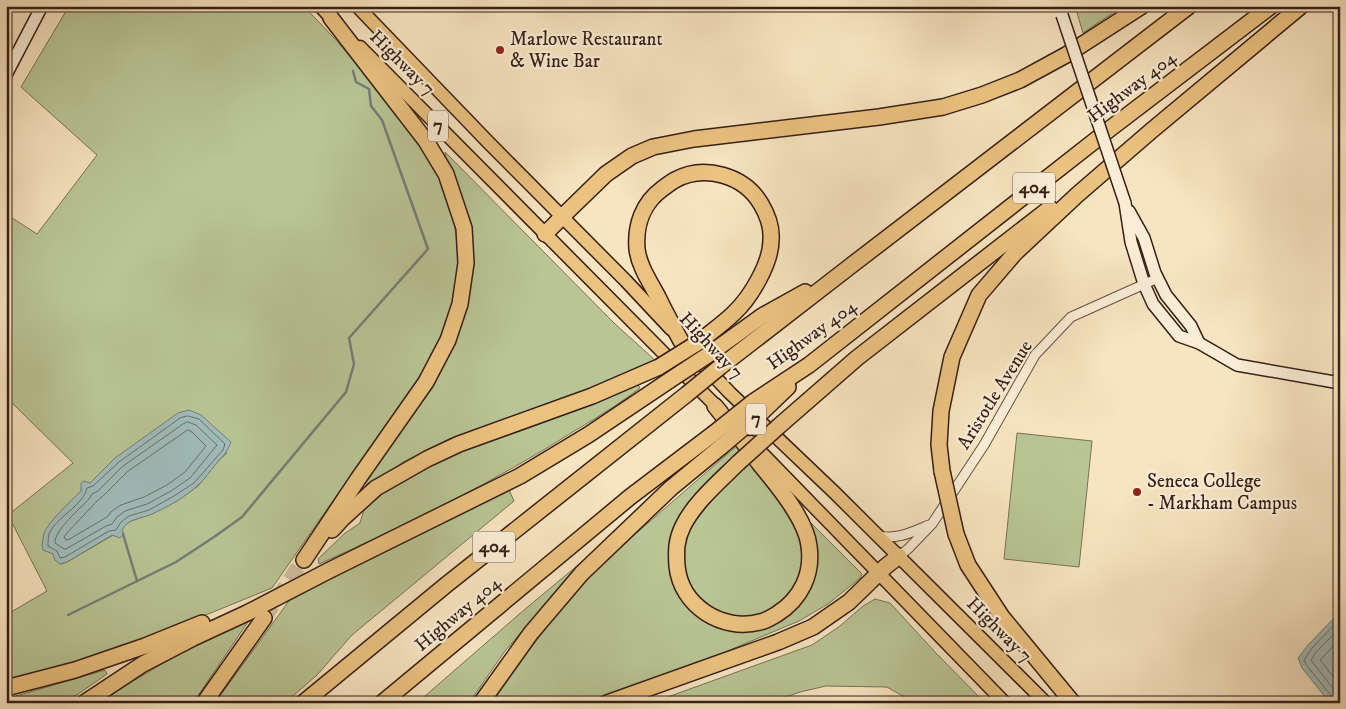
<svg xmlns="http://www.w3.org/2000/svg" width="1346" height="709" viewBox="0 0 1346 709" font-family="'IM FELL DW Pica',serif">
<rect width="100%" height="100%" fill="#f7e4c0"/>
<filter id="stains"><feTurbulence type="fractalNoise" baseFrequency=".004" numOctaves="4"/><feColorMatrix values="0 0 0 0 .2 0 0 0 0 .09 0 0 0 0 .02 0 0 0 .5 -.17"/></filter>
<radialGradient id="worn" r=".72"><stop offset=".6" stop-color="#630" stop-opacity="0"/><stop offset="1" stop-color="#630" stop-opacity=".3"/></radialGradient>
<g fill="#b9c595" stroke="#777256" fill-rule="evenodd">
<path d="M 69,6 L 303,6 C 335,37 363,71 391,106 C 408,128 426,149 439,174 C 443,181 444,189 447,196 C 460,235 462,279 449,319 C 441,340 429,360 418,379 L 272,588 L 174,628 L 99,655 L 6,683 L 6,615 L 47,591 L 8,515 L 73,463 L 6,397 L 6,214 L 37,234 L 97,155 L 21,87 ZM 227,453 L 217,462 L 198,486 L 177,501 L 151,514 L 131,521 L 124,525 L 122,530 L 67,562 L 60,564 L 53,554 L 42,545 L 52,521 L 115,458 Z"/>
<polygon points="1075,6 1123,6 1083,33"/>
<polygon points="445,152 615,324 656,361 613,381 449,439 403,462 369,487 363,481 421,397 471,250 447,164"/>
<path d="M 637,383 L 640,388 C 619,404 598,417 576,430 C 494,482 407,525 319,564 L 318,559 L 344,534 L 360,523 L 366,503 L 401,477 L 453,451 Z"/>
<polygon points="1017,433 1092,441 1079,567 1004,559"/>
<polygon points="740,443 746,450 691,505 678,587 737,629 806,593 807,525 811,523 862,574 860,578 828,604 799,621 725,652 584,703 493,703 500,687 568,600 602,563"/>
<path d="M 752,460 C 765,480 802,526 804,548 C 807,585 782,615 745,618 C 741,618 735,616 730,615 C 725,614 717,613 712,610 C 696,600 682,580 683,560 C 683,555 682,547 684,542 C 698,511 728,483 752,460 Z"/>
<polygon points="509,490 514,501 352,635 317,675 285,703 215,703 294,594 402,543"/>
<polygon points="584,560 505,651 469,703 417,703 524,610"/>
<polygon points="875,599 890,603 935,652 985,703 915,703 887,687 826,686 800,692 768,703 651,703 812,645 840,626 863,606"/>
<path d="M 252,616 L 193,703 L 99,703 C 148,670 200,642 252,616 Z"/>
<polygon points="105,670 107,674 65,703 6,703 6,699"/>
</g>
<g fill="#a0bcbb" stroke="#757d79">
<path d="M 189,410 L 201,415 L 231,442 C 226,455 224,454 216,464 C 210,471 205,479 198,485 C 187,496 166,508 152,514 C 141,519 128,518 122,530 L 124,534 L 120,538 L 112,535 L 67,562 L 60,564 L 55,560 L 53,554 L 43,550 L 42,545 C 43,541 43,537 44,533 C 49,521 71,501 81,491 L 81,483 L 84,481 L 90,483 L 115,458 L 178,413 Z"/>
<polygon points="1340,612 1340,703 1330,703 1302,668 1298,658 1308,645"/>
</g>
<g fill="none" stroke-linecap="round" stroke-linejoin="round">
<g stroke="#6a6e69" stroke-width="1">
<path d="M 188,416 L 199,419 L 225,444 L 223,450 L 194,483 L 174,496 L 149,510 L 129,516 L 121,522 L 116,530 L 109,531 L 65,557 L 60,558 L 57,551 L 48,546 C 48,543 48,538 49,534 C 56,517 83,506 87,488 L 93,486 L 119,462 L 180,418 Z"/>
<path d="M 188,422 L 196,425 L 217,445 L 190,478 L 171,491 L 147,504 L 125,511 L 117,517 L 112,524 L 106,526 L 66,549 L 64,549 L 55,543 C 54,530 81,508 89,499 L 92,494 L 98,491 L 123,466 L 183,424 Z"/>
<polygon points="188,430 192,432 206,446 185,472 167,485 144,497 121,505 112,511 107,517 68,540 65,539 64,537 67,533 98,500 103,496 127,472"/>
<polyline points="1340,628 1316,652 1311,660 1338,695 1340,700"/>
<polyline points="1340,639 1320,660 1340,685"/>
<polyline points="1333,703 1333,698 1307,666 1304,660 1312,648 1340,619"/>
</g>
<g stroke="#757d79" stroke-width="2.5">
<polyline points="123,534 137,581"/>
<polyline points="68,615 176,562 214,537 242,517 346,392 354,364 349,338 428,249 382,120 371,106 369,89 356,82 353,71"/>
</g>
<polyline stroke="#d0bd9e" stroke-width="15" stroke-dasharray="15 8" stroke-linecap="butt" points="264,618 299,566"/>
<defs>
<g id="street">
<path d="M 879,536 C 897,540 912,532 929,525"/>
<polyline points="899,556 908,549 932,524 984,445 1035,355 1071,317 1158,278"/>
</g>
<g id="secondary">
<polyline points="6,75 42,6"/>
<polyline points="1125,203 1131,242 1144,284 1153,304 1179,336 1199,343 1237,365 1340,383"/>
<polyline points="1129,211 1144,238 1155,273 1166,295 1191,326 1199,343"/>
</g>
<g id="primary">
<polyline points="320,6 337,24"/>
<polyline points="357,6 488,142 626,281 671,329"/>
<polyline points="360,47 721,411"/>
<polyline points="694,355 730,393 835,493 1046,703"/>
<polyline points="751,442 1005,703"/>
</g>
<g id="highway">
<polyline points="545,234 570,209 606,174 632,156 653,147 694,139 879,117 943,107 982,95 1020,80 1066,55 1142,6"/>
<path d="M 681,341 C 673,326 665,312 658,297 C 650,282 639,266 637,249 C 635,225 643,203 662,189 C 666,186 670,183 675,180 C 704,164 744,175 761,204 C 767,214 772,227 771,240 C 771,263 751,297 734,313 C 724,323 711,332 699,342"/>
<polyline points="708,355 762,316 805,292"/>
<polyline points="720,367 848,268 1189,6"/>
<polyline points="753,402 809,365 1111,128 1271,6"/>
<path d="M 715,406 C 730,425 745,444 759,463 C 776,484 806,519 809,546 C 813,574 801,599 777,614 C 772,617 766,621 760,622 C 722,632 681,606 677,566 C 676,551 676,540 683,526 C 694,503 720,481 738,463"/>
<polyline points="762,412 788,387"/>
<polyline points="779,426 857,358 1050,208"/>
<polyline points="942,471 939,445 941,411 952,357 979,295 1015,253 1077,195 1151,131 1301,6"/>
<polyline points="332,530 343,518 376,488 427,459 459,444 592,396 659,367"/>
<polyline points="956,534 968,565 1002,617 1073,703"/>
<polyline points="304,560 358,479 426,382 448,340 460,304 466,263 464,228 446,174 426,141 331,18"/>
<polyline points="6,688 75,670 145,646 202,623"/>
<polyline points="84,703 143,664 193,638 247,613 328,571 520,476 588,435 670,380"/>
<polyline points="204,703 264,618"/>
<polyline points="303,703 446,585 687,394"/>
<polyline points="382,703 630,497 713,434"/>
<polyline points="481,703 531,633 582,573 671,488 722,446"/>
<polyline points="607,703 778,642 813,627 849,602 885,567 899,556"/>
</g>
</defs>
<use href="#street" stroke="#665041" stroke-width="11"/>
<use href="#secondary" stroke="#351f17" stroke-width="14"/>
<use href="#primary" stroke="#351f17" stroke-width="15"/>
<use href="#highway" stroke="#351f17" stroke-width="18"/>
<use href="#street" stroke="#faedd6" stroke-width="9"/>
<use href="#secondary" stroke="#faedd6" stroke-width="11"/>
<use href="#primary" stroke="#ecc280" stroke-width="12"/>
<use href="#highway" stroke="#ecc280" stroke-width="15"/>
<defs>
<polyline id="secondary-bridge" points="1062,15 1125,203"/>
<g id="highway-bridge">
<polyline points="659,367 699,342"/>
<polyline points="670,380 708,355"/>
<polyline points="687,394 720,367"/>
<polyline points="713,434 753,402"/>
<polyline points="722,446 762,412"/>
<polyline points="738,463 779,426"/>
<polyline points="942,471 956,534"/>
</g>
</defs>
<use href="#secondary-bridge" stroke="#351f17" stroke-width="14" stroke-linecap="butt"/>
<use href="#highway-bridge" stroke="#351f17" stroke-width="18" stroke-linecap="butt"/>
<use href="#secondary-bridge" stroke="#faedd6" stroke-width="11"/>
<use href="#highway-bridge" stroke="#ecc280" stroke-width="15"/>
</g>
<g fill="#8f2418" stroke="#faedd6" stroke-width="2">
<circle cx="500" cy="50" r="5"/>
<circle cx="1137" cy="492" r="5"/>
</g>
<g text-anchor="middle" dominant-baseline="central" stroke-width="4.5" stroke-linejoin="round" paint-order="stroke">
<g fill="#faedd6" stroke="#705d50" stroke-width="1">
<rect x="428" y="110.5" width="20" height="31" rx="4"/>
<rect x="1013" y="172.5" width="42" height="31" rx="4"/>
<rect x="746" y="403.5" width="20" height="31" rx="4"/>
<rect x="473" y="531.5" width="42" height="31" rx="4"/>
</g>
<g font-size="18" font-weight="bold" fill="#351f17">
<text x="438" y="126">7</text>
<text x="1034" y="188">404</text>
<text x="756" y="419">7</text>
<text x="494" y="547">404</text>
</g>
<g font-size="19" fill="#351f17" stroke="#faedd6" text-anchor="start">
<text x="510" y="39">Marlowe Restaurant<tspan x="510" dy="22">&amp; Wine Bar</tspan></text>
<text x="1147" y="481">Seneca College<tspan x="1147" dy="22">- Markham Campus</tspan></text>
</g>
<g font-size="19" fill="#351f17" stroke="#faedd6">
<text transform="translate(402 63) rotate(45)">Highway 7</text>
<text transform="translate(1132 87) rotate(-37)">Highway 404</text>
<text transform="translate(812 335) rotate(-36)">Highway 404</text>
<text transform="translate(711 346) rotate(47)">Highway 7</text>
<text transform="translate(995 395) rotate(-58)">Aristotle Avenue</text>
<text transform="translate(458 614) rotate(-40)">Highway 404</text>
<text transform="translate(999 630) rotate(45)">Highway 7</text>
</g>
</g>
<rect width="1346" height="709" fill="none" stroke="#f7e4c0" stroke-width="25"/>
<rect x="8" y="8" width="1331" height="694" fill="none" stroke="#351f17" stroke-width="2.5"/>
<rect x="12" y="12" width="1321" height="684" fill="none" stroke="#351f17"/>
<rect width="100%" height="100%" filter="url(#stains)"/>
<rect width="100%" height="100%" fill="url(#worn)"/>
</svg>
